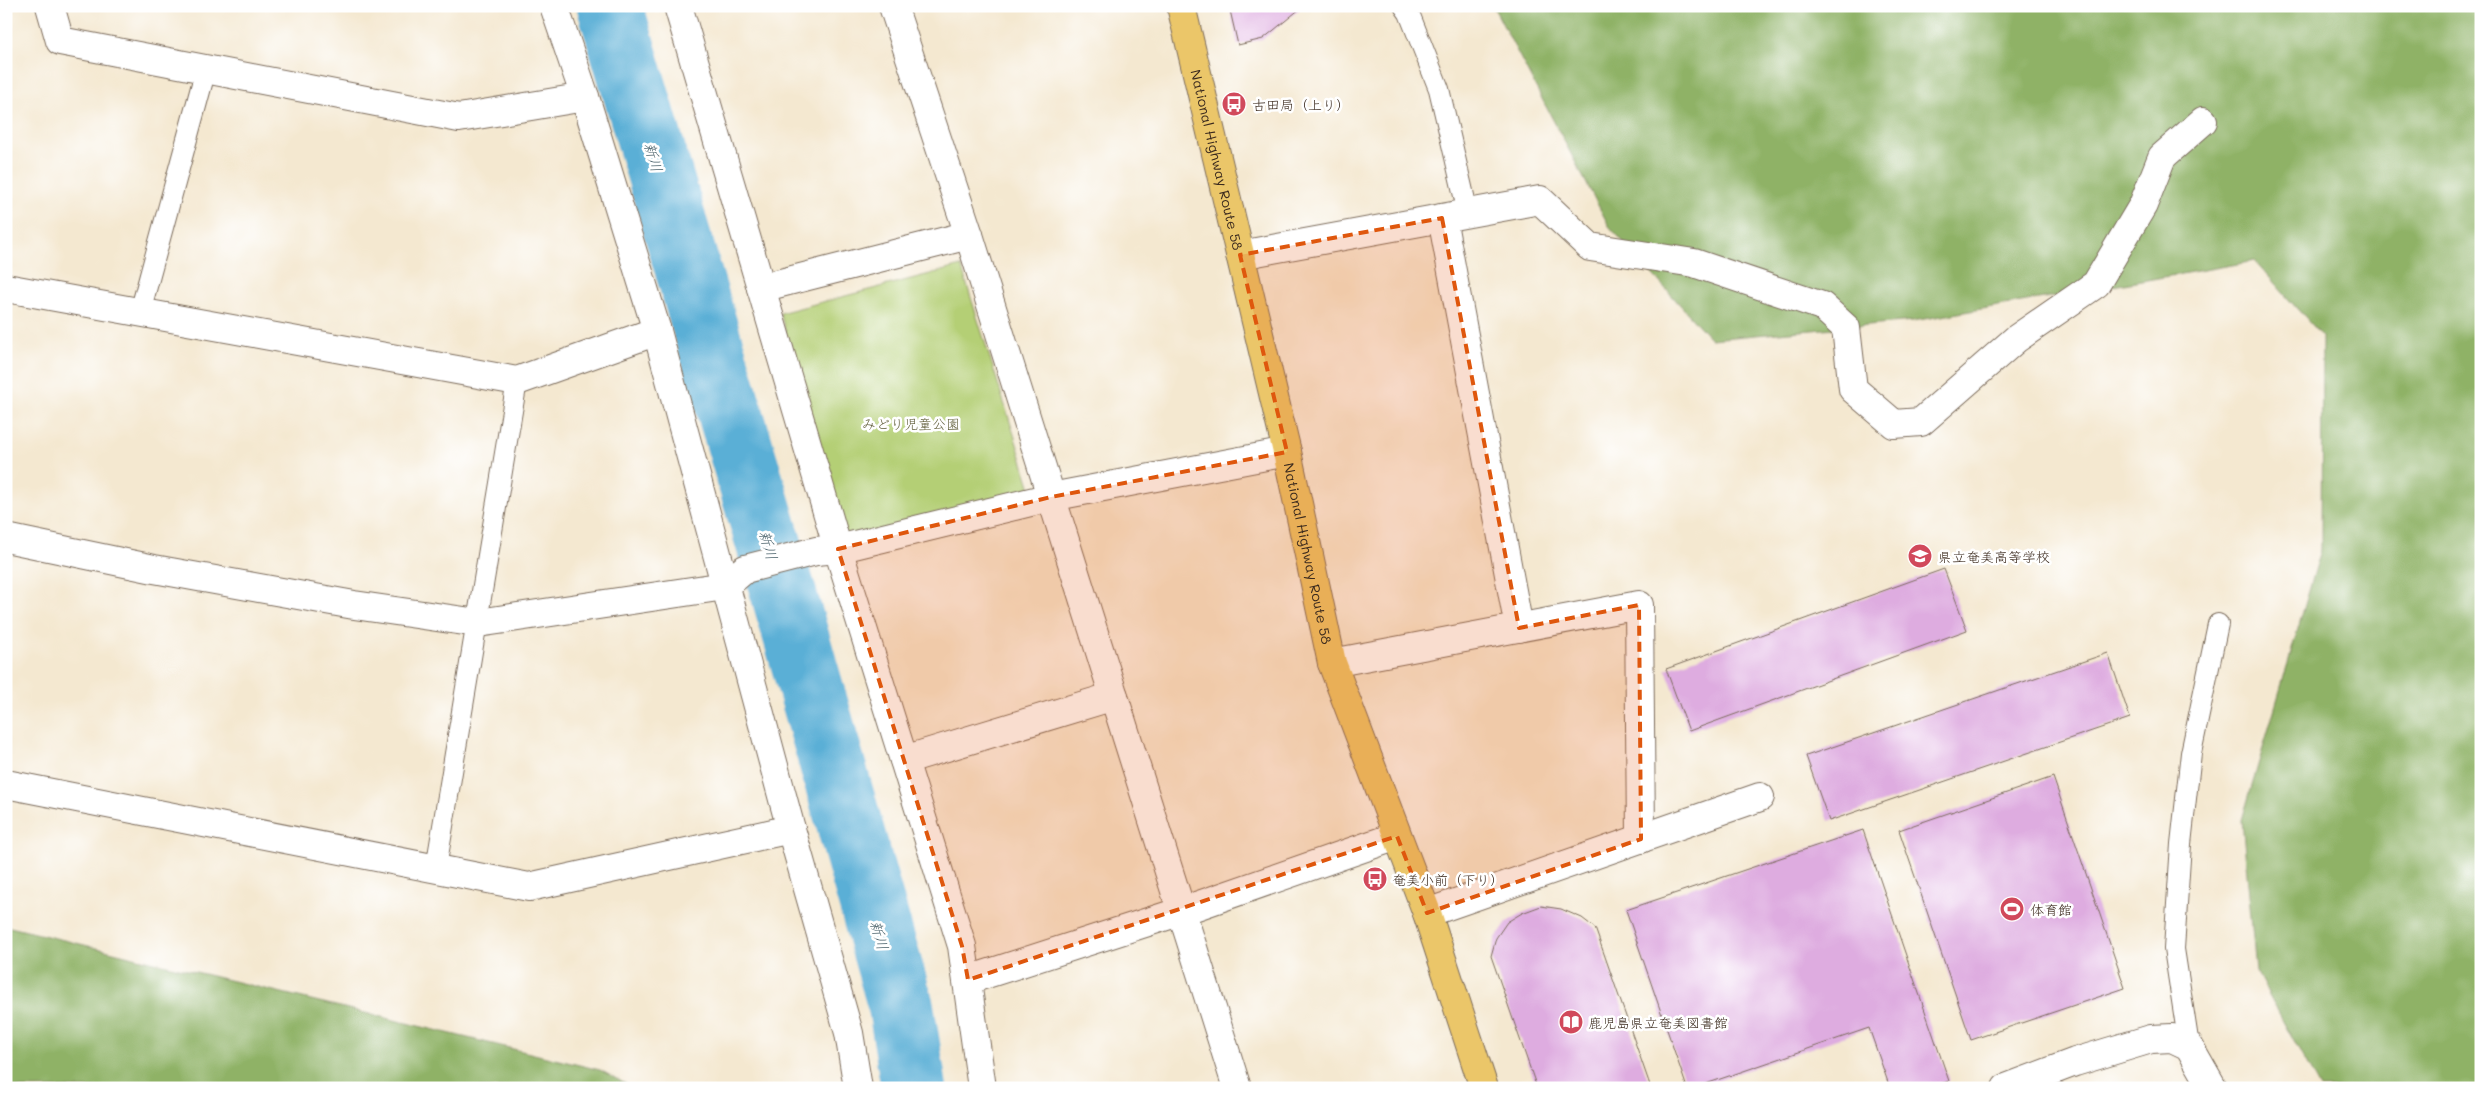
<svg xmlns="http://www.w3.org/2000/svg" width="2487" height="1094" viewBox="0 0 2487 1094" font-family="Mali,'Klee One',sans-serif">
<rect width="100%" height="100%" fill="#fff"/>
<filter id="ink" filterUnits="userSpaceOnUse"><feTurbulence type="fractalNoise" baseFrequency=".02" numOctaves="2"/><feDisplacementMap in="SourceGraphic" scale="10" xChannelSelector="R" yChannelSelector="G"/><feConvolveMatrix kernelMatrix="1 2 1 2 8 2 1 2 1" color-interpolation-filters="sRGB"/></filter>
<filter id="wash" filterUnits="userSpaceOnUse"><feTurbulence type="fractalNoise" baseFrequency=".0096" numOctaves="4" result="noise"/><feDisplacementMap in="SourceGraphic" scale="20" xChannelSelector="R" yChannelSelector="G"/><feGaussianBlur stdDeviation="1.12" result="paint"/><feColorMatrix in="noise" values="0 0 0 0 0 0 0 0 0 0 0 0 0 0 0 0 0 1.4 0 .05"/><feComposite in="paint" operator="in"/></filter>
<g filter="url(#wash)">
<rect width="100%" height="100%" fill="#f4e8d0"/>
<polygon fill="#b4cf75" stroke="#787c4a" points="961,266 1033,495 847,540 780,313"/>
<g fill="#8fb266" stroke="#656e42">
<polygon points="1493,6 2481,6 2481,1088 2320,1088 2256,971 2242,820 2321,550 2322,337 2255,261 1913,321 1711,339 1609,226"/>
<polygon points="6,926 600,1070 633,1088 6,1088"/>
</g>
<g fill="none" stroke-linecap="round" stroke-linejoin="round">
<polyline stroke="#5aafd6" stroke-width="66" points="610,6 792,622 901,1007 914,1088"/>
</g>
<g id="blocks">
<g fill="#deace0">
<polygon points="1229,6 1301,6 1301,8 1263,39 1238,45"/>
<polygon points="1944,569 1967,630 1689,731 1666,669"/>
<polygon points="2108,653 2130,718 1829,821 1806,756"/>
<polygon points="2053,777 2125,988 1971,1040 1899,830"/>
<polygon points="1863,830 1949,1081 1928,1088 1890,1088 1869,1028 1694,1088 1687,1088 1626,910"/>
<polygon points="1541,906 1561,909 1582,918 1595,928 1651,1088 1537,1088 1491,956 1496,938 1507,922 1522,913"/>
</g>
</g>
</g>
<g filter="url(#ink)">
<use href="#blocks" fill-opacity="0" stroke="#7c6c5c" stroke-width="1"/>
<g fill="none" stroke-linecap="round" stroke-linejoin="round">
<defs>
<g id="lane">
<polyline points="1404,6 1409,13 1439,89 1468,213"/>
<polyline points="140,312 206,69"/>
<polyline points="436,868 517,381"/>
<polyline points="2189,1046 2174,949 2181,844 2191,753 2218,624"/>
</g>
<g id="street">
<polyline points="50,6 60,41 459,118 585,97"/>
<polyline points="554,6 585,97 657,331 791,829 849,1033 858,1088"/>
<polyline points="678,6 838,549 962,946 982,1088"/>
<polyline points="893,6 969,235 1237,1088"/>
<polyline points="1442,218 1519,628"/>
<polyline points="1240,255 1540,200 1590,247 1694,263 1822,306 1846,328 1853,389 1894,424 1921,422 2016,339 2096,284 2143,205 2162,157 2203,121"/>
<polyline points="6,288 517,381 657,331"/>
<polyline points="761,288 969,235"/>
<polyline points="6,538 154,569 354,605 478,623 725,586 745,569 816,551 838,549 1051,497 1287,452"/>
<polyline points="1332,663 1639,605 1641,839"/>
<polyline points="904,760 1114,696"/>
<polyline points="6,784 529,887 791,829"/>
<polyline points="1427,913 1760,797"/>
<polyline points="968,980 1182,911 1397,836"/>
<polyline points="2006,1088 2075,1062 2151,1039 2172,1038 2189,1046 2213,1088"/>
</g>
<g id="highway">
<path id="s1" d="M 1181,6 L 1287,452 L 1332,663 L 1427,913 L 1484,1088"/>
</g>
</defs>
<use href="#lane" stroke="#7c6c5c" stroke-width="22"/>
<use href="#street" stroke="#7c6c5c" stroke-width="30"/>
<use href="#highway" stroke="#7c6c5c" stroke-width="30"/>
<use href="#lane" stroke="#fff" stroke-width="20"/>
<use href="#street" stroke="#fff" stroke-width="28"/>
<use href="#highway" stroke="#ebc669" stroke-width="28"/>
</g>
</g>
<path fill="#df570d" fill-opacity="0.2" stroke="#df570d" stroke-width="4" stroke-dasharray="10 6" stroke-linejoin="round" d="M 1442,218 L 1519,628 L 1639,605 L 1641,839 L 1427,913 L 1397,836 L 968,980 L 962,946 L 838,549 L 1051,497 L 1287,452 L 1240,255 Z"/>
<defs>
<symbol id="bus-disc" viewBox="-11 -11 22 22"><circle r="9.5" fill="#d1495b" stroke="#fff"/><path d="M-5-6H5V4H4V6H2V4H-2V6H-4V4H-5ZM-3.5-4V0h7V-4ZM-3.5 1.2v1.5H-2V1.2ZM2 1.2v1.5H3.5V1.2Z" fill="#fff"/></symbol>
<symbol id="school-disc" viewBox="-11 -11 22 22"><circle r="9.5" fill="#d1495b" stroke="#fff"/><path d="M0-5L7-2L0 1L-7-2ZM-4 1L0 2.5L4 1V4Q0 6-4 4Z" fill="#fff"/></symbol>
<symbol id="stadium-disc" viewBox="-11 -11 22 22"><circle r="9.5" fill="#d1495b" stroke="#fff"/><path d="M0-5a6.5 5 0 1 0 0 10a6.5 5 0 1 0 0-10ZM-3.5-1.8h7v3.6h-7Z" fill="#fff"/></symbol>
<symbol id="library-disc" viewBox="-11 -11 22 22"><circle r="9.5" fill="#d1495b" stroke="#fff"/><path d="M-6-4Q-3-5.5-.7-3.5V5Q-3 3-6 4ZM6-4Q3-5.5 .7-3.5V5Q3 3 6 4Z" fill="#fff"/></symbol>
</defs>
<g fill-rule="evenodd">
<use href="#bus-disc" x="1220" y="90" width="28" height="28"/>
<use href="#school-disc" x="1906" y="542" width="28" height="28"/>
<use href="#bus-disc" x="1361" y="865" width="28" height="28"/>
<use href="#stadium-disc" x="1998" y="895" width="28" height="28"/>
<use href="#library-disc" x="1557" y="1008" width="28" height="28"/>
</g>
<g text-anchor="middle" dominant-baseline="central" stroke-width="5" stroke-linejoin="round" paint-order="stroke">
<g font-size="14" fill="#3b2a1e" stroke="#fff" text-anchor="start">
<text x="1252" y="104">古田局（上り）</text>
<text x="1938" y="556">県立奄美高等学校</text>
<text x="1392" y="879">奄美小前（下り）</text>
<text x="2030" y="909">体育館</text>
<text x="1588" y="1022">鹿児島県立奄美図書館</text>
</g>
<g font-size="14" fill="#3b2a1e" stroke="#fff">
<text stroke="none"><textPath href="#s1" startOffset="158">National Highway Route 58</textPath></text>
<text stroke="none"><textPath href="#s1" startOffset="562">National Highway Route 58</textPath></text>
</g>
<g font-size="14" fill="#5f5c38" stroke="#fff">
<text x="911" y="423">みどり児童公園</text>
</g>
<g font-size="15" font-style="italic" fill="#475f68" stroke="#fff">
<text transform="translate(654 157) rotate(74)">新川</text>
<text transform="translate(769 545) rotate(74)">新川</text>
<text transform="translate(880 935) rotate(74)">新川</text>
</g>
</g>
<rect width="2487" height="1094" fill="none" stroke="#fff" stroke-width="25"/>
</svg>
